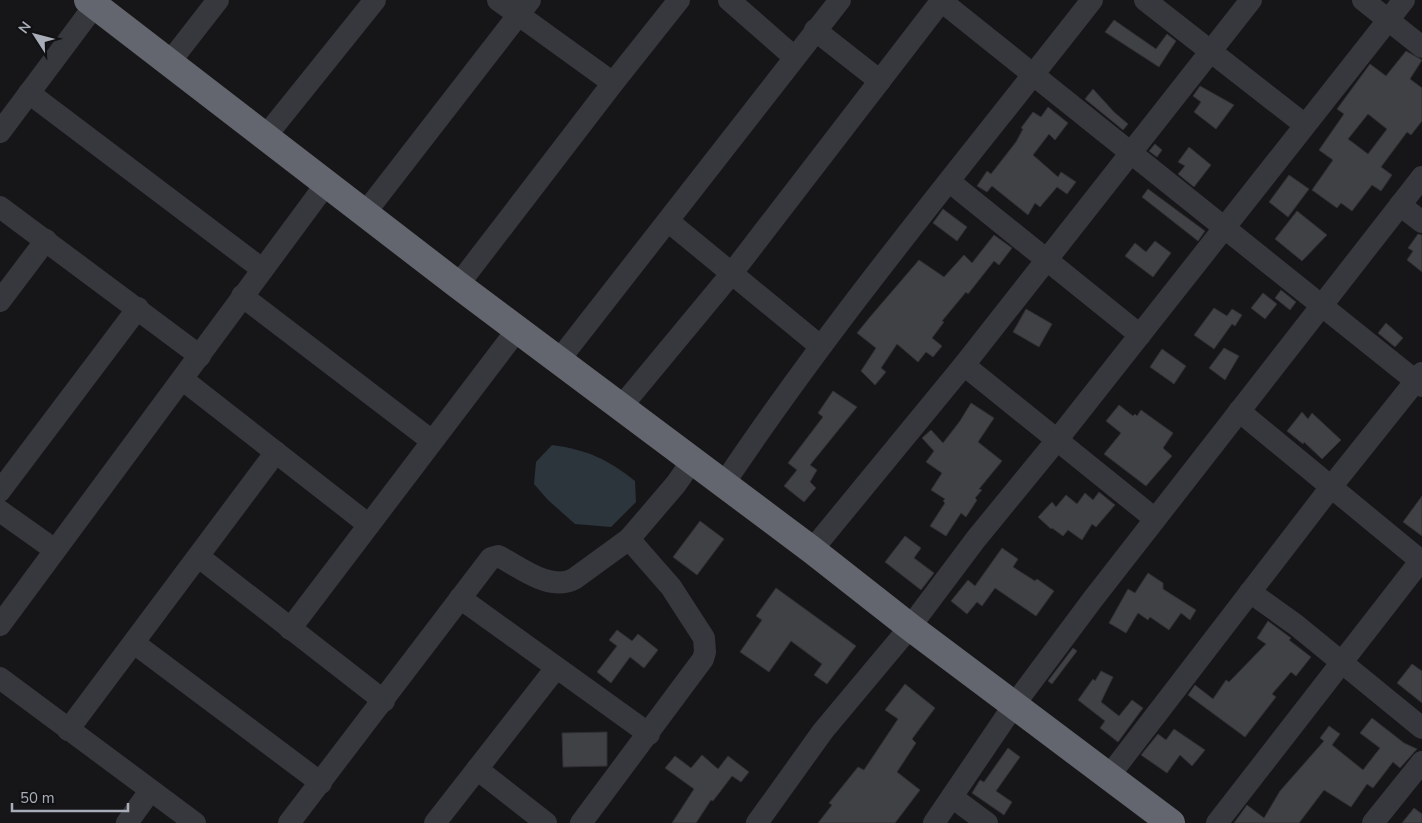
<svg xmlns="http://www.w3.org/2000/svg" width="1422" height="823" viewBox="0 0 1422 823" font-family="'Nunito Sans',sans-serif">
<rect width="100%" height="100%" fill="#161618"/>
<path fill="#2c353c" d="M 552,445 C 588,450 607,459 635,481 L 636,502 L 611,527 L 575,524 L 548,500 L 534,484 L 536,462 Z"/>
<g fill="#404145" stroke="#303034" fill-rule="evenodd">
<polygon points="1114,20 1156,49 1167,34 1176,41 1159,67 1105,32"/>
<path d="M 1406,51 L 1422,60 L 1410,79 L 1422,88 L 1422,121 L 1411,135 L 1407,132 L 1381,167 L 1392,175 L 1381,191 L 1372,185 L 1352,211 L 1341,203 L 1337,208 L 1312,190 L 1333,160 L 1319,150 L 1344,114 L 1337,109 L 1370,64 L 1386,76 ZM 1368,114 L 1387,129 L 1368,154 L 1348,139 Z"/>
<polygon points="1200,86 1234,105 1216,129 1194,112 1201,102 1193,96"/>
<polygon points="1093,89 1114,112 1128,124 1123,130 1085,99"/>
<polygon points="1048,107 1068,123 1055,140 1049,134 1033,155 1058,177 1061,172 1076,182 1067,194 1057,187 1040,207 1035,203 1028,215 992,186 987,192 977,186 987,171 991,174 1016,142 1023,129 1021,128 1033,112 1041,117"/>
<polygon points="1155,144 1162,150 1157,157 1149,151"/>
<polygon points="1189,147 1211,165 1194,187 1178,174 1185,166 1178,162"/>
<polygon points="1289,175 1309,189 1288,217 1269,202"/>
<polygon points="1148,189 1205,231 1198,241 1142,197"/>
<polygon points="943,209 967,227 957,241 933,223"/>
<polygon points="1297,211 1327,235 1302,261 1275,239"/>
<polygon points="1418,234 1422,235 1422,272 1407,260 1413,251 1408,248"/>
<polygon points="994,235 1012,248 999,265 994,261 968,294 966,292 942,321 944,322 932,338 942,346 933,357 926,352 918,362 897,344 881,368 886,372 875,385 861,371 876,348 857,333 870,317 919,260 944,277 964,255 972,263"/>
<polygon points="1155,241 1171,253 1153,277 1125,256 1135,243 1146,252"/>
<polygon points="1281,290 1296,302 1290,310 1275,298"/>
<polygon points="1263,293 1277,304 1265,319 1251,308"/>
<polygon points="1214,308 1227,316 1232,309 1242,315 1235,326 1232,324 1214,349 1194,335"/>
<polygon points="1026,309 1052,324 1039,347 1013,332"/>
<polygon points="1386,323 1403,338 1395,347 1378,333"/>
<polygon points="1224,348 1239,356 1225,380 1209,368"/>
<polygon points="1162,349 1186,366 1174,384 1150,367"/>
<polygon points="833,391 857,407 810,465 817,470 810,482 816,488 804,502 784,486 797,470 788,463 823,417 818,413"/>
<polygon points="971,403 994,418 978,442 1002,461 979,489 982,490 975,498 977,500 966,517 961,513 946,536 930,526 945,503 943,501 945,499 931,490 942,473 926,462 934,451 922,438 931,430 943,443 960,421"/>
<polygon points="1119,405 1133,416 1135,414 1137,416 1141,410 1173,433 1163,448 1172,456 1146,486 1104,454 1121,433 1106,421"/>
<polygon points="1302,412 1308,419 1312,413 1341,440 1322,459 1304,442 1303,444 1287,431"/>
<polygon points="1099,492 1115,505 1096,527 1092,524 1082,540 1068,530 1063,536 1052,528 1051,529 1038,517 1052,502 1056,507 1066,495 1077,504 1085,493 1093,500"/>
<polygon points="1422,496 1422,536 1403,522"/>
<polygon points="700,521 724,539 697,575 673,557"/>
<polygon points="905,536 921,548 914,558 934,573 921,590 885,562"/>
<polygon points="1002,548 1018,559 1013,567 1035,581 1037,579 1054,591 1036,616 995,588 982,606 977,602 967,614 951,601 968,580 975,586"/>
<polygon points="1148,573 1163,583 1163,589 1196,610 1190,620 1181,613 1169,630 1150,617 1148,620 1138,613 1126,633 1109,623 1128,589 1135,593"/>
<polygon points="776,588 856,646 827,684 814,675 822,664 791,641 769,672 740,652 762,620 756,616"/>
<polygon points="1268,621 1291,638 1289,640 1311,657 1296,676 1291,672 1272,694 1276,697 1245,737 1188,695 1195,685 1213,699 1226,680 1229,682 1266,644 1257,638"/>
<polygon points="617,630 632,641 638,634 658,650 644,668 630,657 611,683 597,672 617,646 609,640"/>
<polygon points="1073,648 1077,651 1052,684 1048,681"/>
<polygon points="1412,664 1422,671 1422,703 1397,683"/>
<polygon points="1101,671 1113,677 1101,702 1119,716 1132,700 1143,708 1118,742 1100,728 1105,721 1078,700 1093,679 1095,681"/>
<polygon points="905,684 935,708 912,739 916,743 897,772 920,790 895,823 818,823 832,805 829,803 858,767 864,770 898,719 885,710"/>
<polygon points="1372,718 1404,743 1417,749 1400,768 1393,762 1373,788 1367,784 1351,807 1324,790 1299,823 1234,823 1247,805 1264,818 1280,791 1324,741 1320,738 1329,726 1340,734 1332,745 1363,770 1380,748 1360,733"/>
<polygon points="1174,729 1205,750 1192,766 1180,755 1167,773 1141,755 1158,734 1166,740"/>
<polygon points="607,732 607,766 563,767 562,733"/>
<polygon points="1008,748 1020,757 996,791 1012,802 1004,815 972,793 980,780 984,782"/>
<polygon points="702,755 718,769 728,756 749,772 741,782 732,776 713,801 711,800 696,823 672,823 694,789 665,768 675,756 691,768"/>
<polygon points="1414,808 1422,814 1422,823 1402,823"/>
</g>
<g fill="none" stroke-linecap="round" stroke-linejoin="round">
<g stroke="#37383d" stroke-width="22">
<polyline points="498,0 613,83"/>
<polyline points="729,0 794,57"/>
<polyline points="940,0 1422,386"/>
<polyline points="1145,0 1305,125"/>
<polyline points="1363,0 1422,47"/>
<polyline points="815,30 880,81"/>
<polyline points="169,63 218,0"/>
<polyline points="29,93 262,269"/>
<polyline points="0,132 95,5"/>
<polyline points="265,137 375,0"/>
<polyline points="950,182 1140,335"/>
<polyline points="1400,205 1422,222"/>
<polyline points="0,207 200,356"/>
<polyline points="365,213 530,0"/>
<polyline points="668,221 820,346"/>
<polyline points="458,285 613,83 679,0"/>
<polyline points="242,296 432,441"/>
<polyline points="0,301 46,240"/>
<polyline points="559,360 840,0"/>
<polyline points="964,365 1155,519"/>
<polyline points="182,379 369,525"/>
<polyline points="621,407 732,273 942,0"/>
<polyline points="1239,411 1421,561"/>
<path d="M 723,485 C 836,316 967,160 1092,0"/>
<polyline points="0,491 138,308"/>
<polyline points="0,511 55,550"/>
<polyline points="629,539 676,484 692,461"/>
<polyline points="812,550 964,365 1251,0"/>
<polyline points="199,557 384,701"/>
<polyline points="1250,592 1296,625 1422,728"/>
<polyline points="460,598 649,734"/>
<polyline points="0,625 326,184"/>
<polyline points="290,629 517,330"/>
<polyline points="134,643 321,783"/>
<polyline points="0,678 195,823"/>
<polyline points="68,730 276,452"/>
<polyline points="477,769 546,823"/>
<polyline points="1109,776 1331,487 1422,373"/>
<polyline points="952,797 987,823"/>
<polyline points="127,823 150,791"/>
<path d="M 289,823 L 491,558 L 498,556 C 519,566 549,592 574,579 L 629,539 L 671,587 L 704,638 L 705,652 L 703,659 L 581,823"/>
<polyline points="435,823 556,668"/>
<polyline points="757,823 823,731 910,627 976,539 1057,440 1404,0"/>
<polyline points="934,823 1014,705 1093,599 1422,177"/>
<polyline points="1217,823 1422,559"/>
<polyline points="1373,823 1422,762"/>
</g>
<polyline stroke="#63666e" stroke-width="28" points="88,0 458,285 812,550 910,627 1171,823"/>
</g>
<g transform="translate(35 35) rotate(306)" stroke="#111113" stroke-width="4" paint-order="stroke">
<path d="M0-4L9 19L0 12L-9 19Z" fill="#a8adb8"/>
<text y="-8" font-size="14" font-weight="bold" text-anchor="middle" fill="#a8adb8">N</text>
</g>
<path d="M12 803v8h116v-8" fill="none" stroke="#a8adb8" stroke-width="2.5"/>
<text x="20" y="803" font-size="15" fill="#a8adb8" stroke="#111113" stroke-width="4" paint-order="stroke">50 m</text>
</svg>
